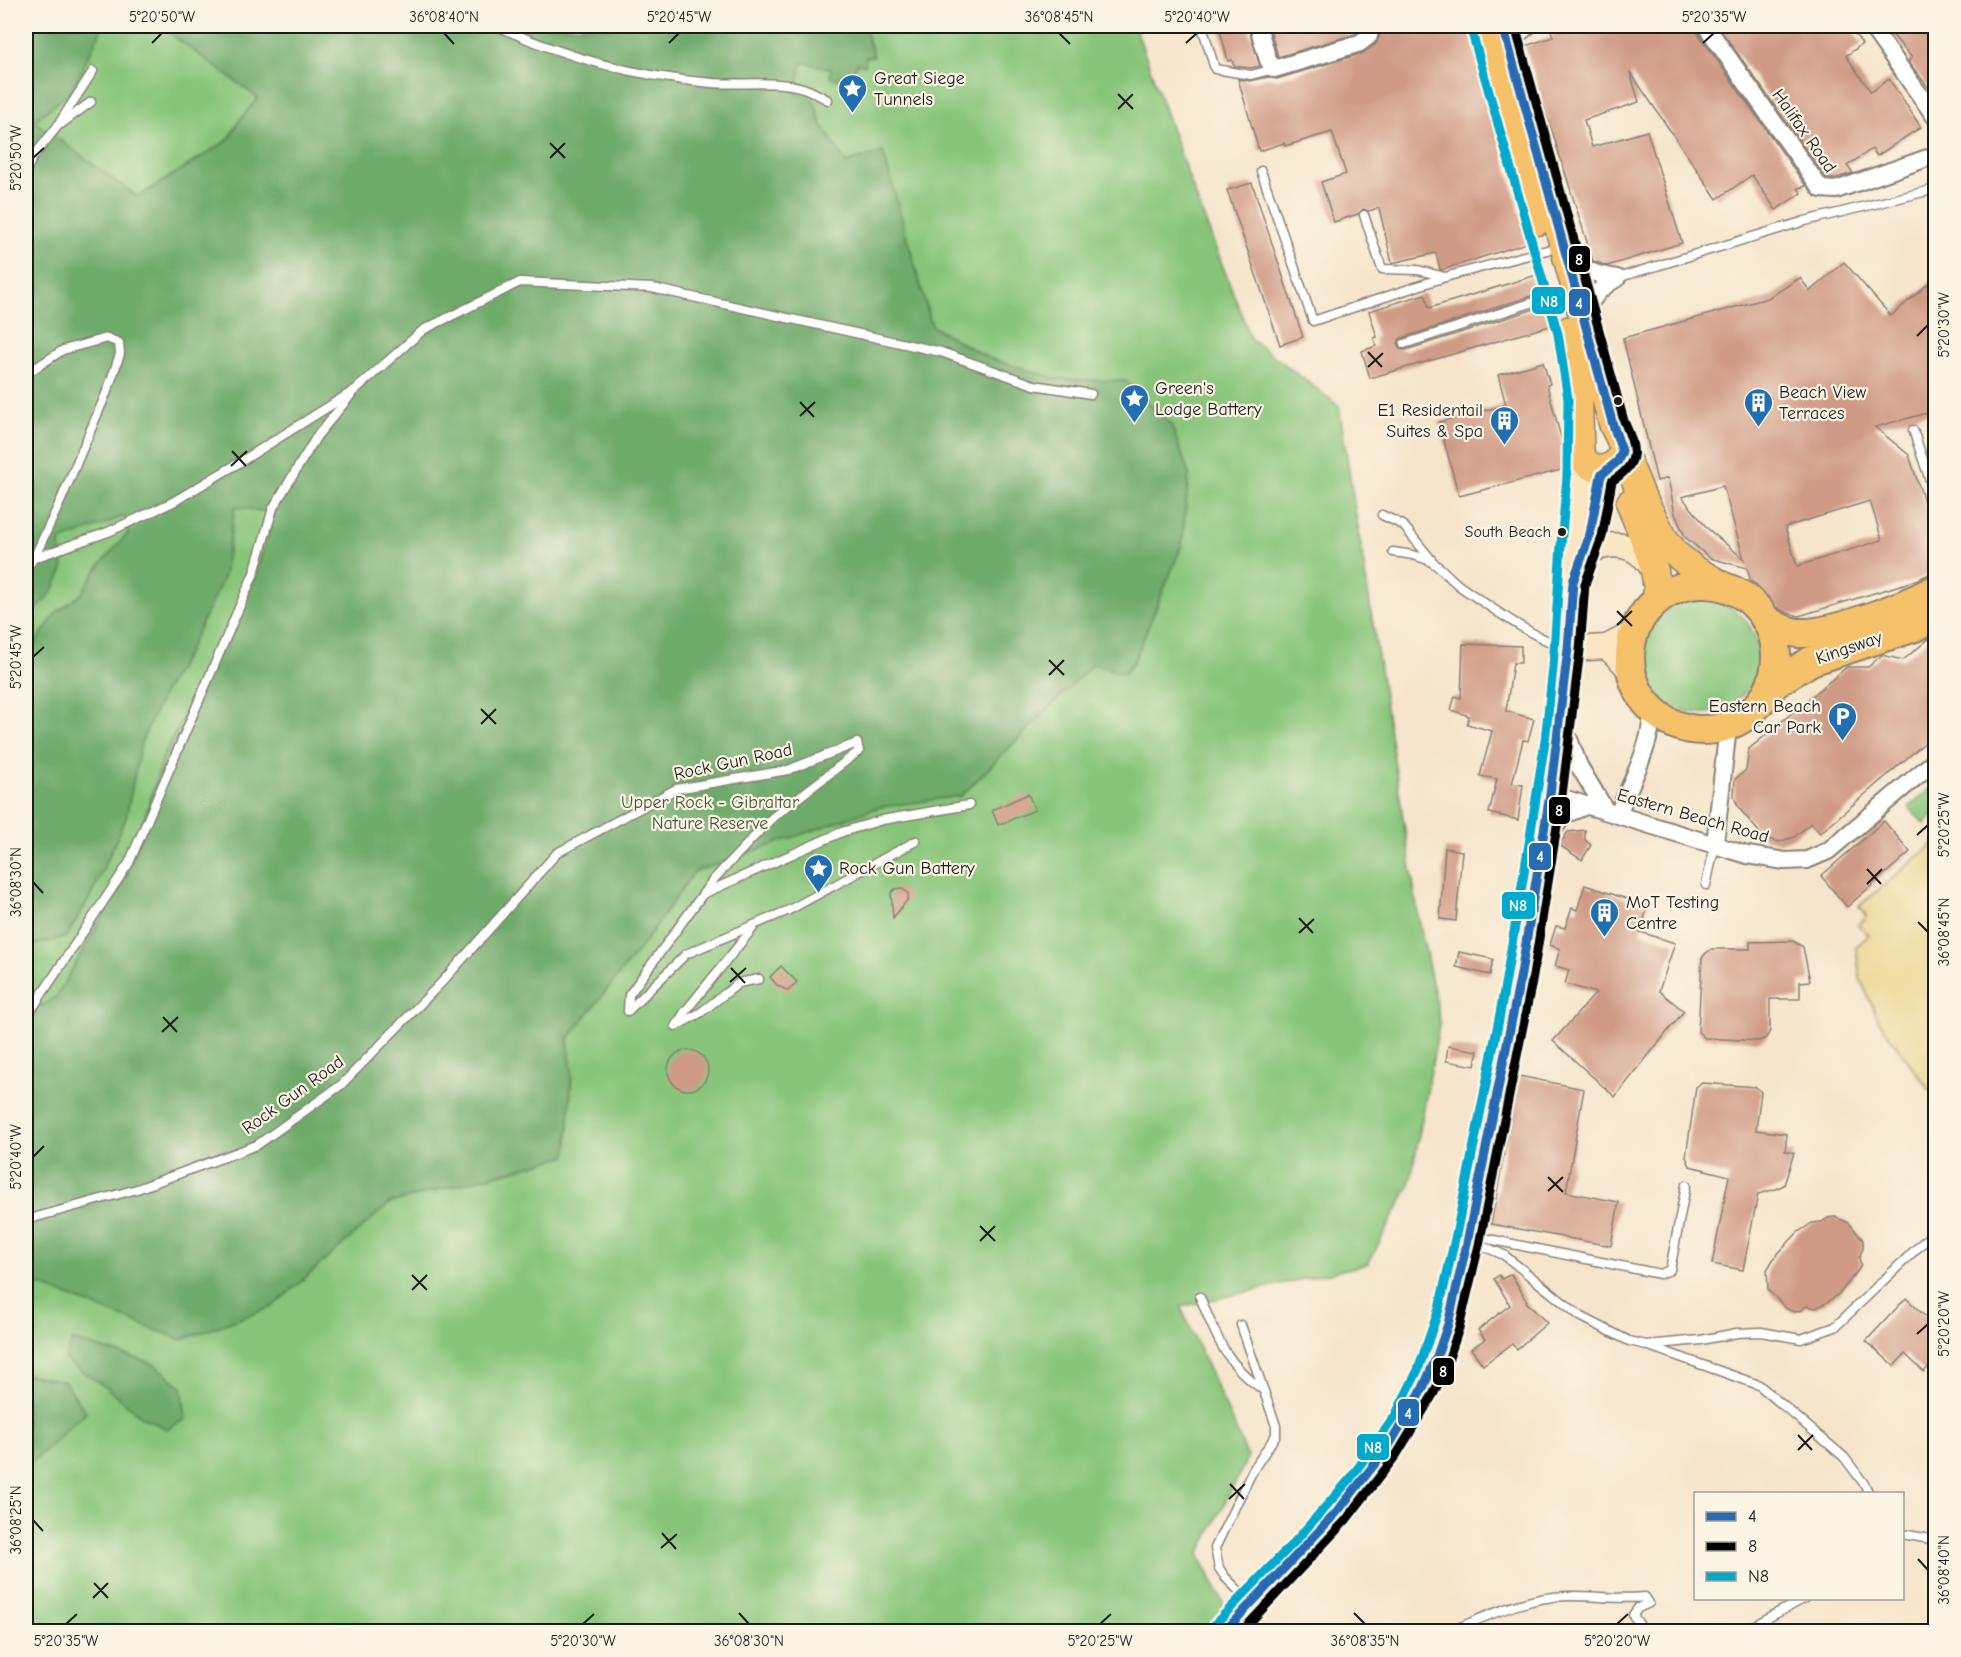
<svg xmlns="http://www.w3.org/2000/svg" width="1961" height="1657" viewBox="0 0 1961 1657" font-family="'Comic Neue',sans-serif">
<rect width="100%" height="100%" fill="#fcf5e5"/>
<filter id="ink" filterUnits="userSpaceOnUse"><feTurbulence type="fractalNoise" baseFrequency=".0167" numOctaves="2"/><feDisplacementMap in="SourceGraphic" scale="12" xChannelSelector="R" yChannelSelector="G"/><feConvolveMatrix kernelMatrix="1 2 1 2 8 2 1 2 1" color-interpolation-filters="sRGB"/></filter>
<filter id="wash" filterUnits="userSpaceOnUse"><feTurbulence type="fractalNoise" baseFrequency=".008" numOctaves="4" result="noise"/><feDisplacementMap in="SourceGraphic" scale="24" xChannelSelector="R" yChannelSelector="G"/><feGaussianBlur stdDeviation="1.35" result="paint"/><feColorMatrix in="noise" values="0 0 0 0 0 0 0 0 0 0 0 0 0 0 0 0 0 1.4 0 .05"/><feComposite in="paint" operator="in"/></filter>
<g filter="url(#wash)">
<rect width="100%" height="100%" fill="#f6e5cc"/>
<g fill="#88c57a" stroke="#52704b" stroke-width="1.5">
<polygon points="26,26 1135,26 1194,192 1251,339 1339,406 1419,920 1440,1021 1410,1184 1368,1264 1181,1307 1248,1457 1199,1554 1226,1609 1204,1632 26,1631"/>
<circle cx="1701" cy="656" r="57"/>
<polygon points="1935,784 1935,814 1924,824 1909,807"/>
</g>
<g fill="#6eaa6a" stroke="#456343" stroke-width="1.5">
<polygon points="26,26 103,26 79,76 68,94 34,121 138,197 228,140 239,121 258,98 160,26 864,26 874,56 866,57 865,65 857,63 851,81 839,77 837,80 830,77 831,69 802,62 796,93 813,99 822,125 846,163 883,152 932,326 986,357 1057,379 1125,381 1171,424 1189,474 1182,545 1133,663 1124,674 1093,664 961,796 880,807 694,872 644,943 568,1039 572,1071 567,1156 390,1203 272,1307 181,1340 40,1285 26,1291 26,982 41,1006 56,997 128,873 163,757 256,574 274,513 235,507 224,576 187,654 164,692 141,743 126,818 91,896 66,937 35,945 26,932 26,656 57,612 80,595 100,565 128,533 125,516 60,541 63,569 52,592 26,621"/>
<polygon points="72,1340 152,1363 182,1387 186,1419 167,1429 142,1417 107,1388 65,1360"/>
<polygon points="26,1374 64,1381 86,1412 26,1468"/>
</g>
<polygon fill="#eeda9e" stroke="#857b5d" stroke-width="1.5" points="1935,843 1936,1086 1930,1091 1880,1023 1860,978 1856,947 1869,935 1858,925 1867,917 1859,906"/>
<g id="blocks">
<g fill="#d09b86" fill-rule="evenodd">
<polygon points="1219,26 1248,26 1260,66 1251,68 1234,66 1232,60 1228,61"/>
<polygon points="1269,26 1360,26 1359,30 1355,34 1278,57"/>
<polygon points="1381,26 1468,26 1523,225 1527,232 1535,236 1536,240 1442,270 1440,269 1436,253 1392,263 1379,208 1369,211 1363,209 1358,214 1334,222 1321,182 1346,174 1332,132 1285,146 1284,143 1259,151 1238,79 1250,81 1268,77 1277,79 1363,53 1376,44 1379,38"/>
<polygon points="1550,26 1696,26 1697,32 1806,186 1798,188 1801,193 1776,210 1752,175 1717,199 1630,72 1639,102 1584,120 1592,147 1647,131 1682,243 1607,266 1593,261 1525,46 1553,37"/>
<polygon points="1718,26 1849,26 1862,44 1846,56 1871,92 1889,79 1921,127 1877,156 1872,149 1847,166 1853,173 1833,179 1827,179"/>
<polygon points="1885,26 1926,26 1935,36 1935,96 1908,61 1912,58"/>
<polygon points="1252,183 1303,337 1280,345 1227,190"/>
<path d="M 1844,262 L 1891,316 L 1935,278 L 1935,411 L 1875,427 L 1909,455 L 1935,536 L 1935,566 L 1929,574 L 1917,580 L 1799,616 L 1788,613 L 1762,600 L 1757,585 L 1751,581 L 1747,568 L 1710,558 L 1685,537 L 1675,514 L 1668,478 L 1657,481 L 1623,338 L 1768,298 L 1800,278 L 1810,291 ZM 1723,486 L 1744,559 L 1708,529 L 1682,497 ZM 1870,501 L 1882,540 L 1797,566 L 1785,527 Z"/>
<polygon points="1540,274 1545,290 1543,292 1402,338 1399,340 1398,345 1400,349 1406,350 1547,305 1553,325 1370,378 1362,351 1376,346 1374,338 1377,337 1369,311 1425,294 1429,308"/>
<polygon points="1543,362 1550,384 1547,385 1564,449 1565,469 1459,496 1439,422 1506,405 1498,375"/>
<polygon points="1935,636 1935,734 1820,833 1811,823 1794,837 1779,842 1764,838 1739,808 1734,797 1735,779 1746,770 1749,749 1847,667 1868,667 1882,655 1903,660 1929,639"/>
<polygon points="1463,644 1521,646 1521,663 1513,663 1506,711 1534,719 1528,741 1523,740 1512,784 1523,785 1518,820 1489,813 1497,779 1480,776 1492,731 1467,724 1469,716 1451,710 1455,696 1461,698"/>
<polygon points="1028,794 1035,810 998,825 992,810"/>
<polygon points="1884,821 1910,852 1847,907 1821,876"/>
<polygon points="1585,830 1585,840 1591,845 1582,860 1559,845 1568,832"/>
<polygon points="1445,848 1462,851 1456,921 1440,919"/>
<polygon points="1585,885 1648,906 1640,932 1675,943 1659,991 1684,1011 1615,1097 1553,1041 1596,993 1565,984 1569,970 1555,966 1560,949 1550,945 1556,926 1565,928 1572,908 1577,910"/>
<polygon points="901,888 908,893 908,899 893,918 891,893 895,889"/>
<polygon points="1793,941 1803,947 1810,981 1800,982 1800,999 1770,999 1770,1031 1766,1038 1759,1041 1705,1038 1698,1032 1702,958 1706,953 1712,949 1750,949 1750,942"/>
<polygon points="1459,952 1493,959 1490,975 1456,967"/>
<polygon points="781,966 797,982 788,991 777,985 770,977"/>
<polygon points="1448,1046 1478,1051 1475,1066 1446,1061"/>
<circle cx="688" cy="1070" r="20"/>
<polygon points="1519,1076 1584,1089 1566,1192 1619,1202 1611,1246 1491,1224"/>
<polygon points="1702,1083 1756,1087 1761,1092 1756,1130 1787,1134 1785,1151 1794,1153 1784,1185 1776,1189 1758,1194 1743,1270 1712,1264 1729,1176 1690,1166 1686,1157 1696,1087"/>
<polygon points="1835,1217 1849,1223 1863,1240 1863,1248 1859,1258 1861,1264 1859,1269 1840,1293 1824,1304 1816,1308 1807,1306 1801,1310 1795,1312 1787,1309 1768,1290 1767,1270 1774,1258 1797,1233 1812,1223 1822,1222 1828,1218"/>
<polygon points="1511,1274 1527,1301 1526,1302 1547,1323 1517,1349 1512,1344 1483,1365 1471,1349 1485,1339 1478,1330 1510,1305 1494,1279 1499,1275 1502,1279"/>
<polygon points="1906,1298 1935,1326 1935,1360 1924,1372 1905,1354 1894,1366 1866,1341"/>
</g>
</g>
</g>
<g filter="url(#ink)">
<use href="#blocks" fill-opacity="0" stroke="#898074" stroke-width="1.5"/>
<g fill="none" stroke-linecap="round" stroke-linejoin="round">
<defs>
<g id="service">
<path d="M 497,26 C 564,57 638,77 712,83 C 739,85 778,80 803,88 C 812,91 820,96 828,100"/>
<polyline points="1202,26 1215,69 1251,75 1274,69"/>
<polyline points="61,124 91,102"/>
<polyline points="26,171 33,157 56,128 93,71"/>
<polyline points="1261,171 1313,321 1445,277"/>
<polyline points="1364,215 1382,269 1418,270 1445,277 1547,250"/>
<polyline points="1617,278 1805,221 1936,189"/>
<polyline points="1404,344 1559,294"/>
<polyline points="26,374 63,350 107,338 119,343 120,354 108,389 61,500 34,558 26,569"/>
<polyline points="1913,430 1936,498"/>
<polyline points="1382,515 1403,525 1434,563"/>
<path d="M 1393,552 C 1407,554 1421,555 1433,563 C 1443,569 1451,580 1461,587 C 1495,610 1527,634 1565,648"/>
<polyline points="34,558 108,532 173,502 237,464 355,390 423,330 520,282 652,288 941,352 1034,385 1091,394"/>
<polyline points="1706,885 1715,845"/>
<polyline points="705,893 842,832 882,820 969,805"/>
<polyline points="753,928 684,1013 676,1026 700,1013 739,983 759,979"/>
<polyline points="26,1018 129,863 254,573 273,508 317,436 351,395"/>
<polyline points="26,1220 137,1189 257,1145 341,1085 442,982 557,853 676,789 788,770 857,743 859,751 772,818 713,880 629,995 628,1011 686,954 789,910 916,841"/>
<polyline points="1469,1235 1660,1274 1670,1270 1686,1185"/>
<polyline points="1468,1244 1490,1249 1504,1255 1580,1316 1629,1341 1646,1345 1701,1340 1737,1333 1761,1332 1801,1339 1835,1327 1936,1230"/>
<path d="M 1200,1297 C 1217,1338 1225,1363 1262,1389"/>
<polyline points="1241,1325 1276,1426 1276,1435 1253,1470 1215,1548 1219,1568 1225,1577 1251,1603"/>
<polyline points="1649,1346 1759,1385 1844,1457 1865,1485 1869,1494"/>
<polyline points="1902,1534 1936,1540"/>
<path d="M 1454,1632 L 1460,1627 C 1494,1613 1529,1597 1567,1596 C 1593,1595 1620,1600 1645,1597 L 1649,1603 L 1638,1608 L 1633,1615 L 1644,1632"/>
<polyline points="1736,1632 1755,1625 1805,1598"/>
</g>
<g id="minor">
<polyline points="1258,26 1268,60 1274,69 1360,43 1369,36 1371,26"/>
<polyline points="1706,26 1821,189 1836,190 1936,155"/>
<polyline points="1871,26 1936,118"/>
<polyline points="1508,42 1528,26"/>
<path d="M 1568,252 C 1581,270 1596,275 1617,278 C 1600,288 1589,298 1586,319"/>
<polyline points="1563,723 1579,766 1606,811"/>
<polyline points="1550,794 1747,855 1785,861 1807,860 1828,851 1936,760"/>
<path d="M 1618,814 C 1631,782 1653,743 1652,709"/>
<polyline points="1546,839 1564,815 1588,805"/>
<polyline points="1715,844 1727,735 1736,722"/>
</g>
<g id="secondary">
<path d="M 1581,560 C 1594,543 1624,540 1641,555 C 1646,558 1650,565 1653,569"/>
<polyline points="1580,563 1590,534 1601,475 1606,469"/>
<polyline points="1607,647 1624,663 1632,674"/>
<polyline points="1568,649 1607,647 1634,633"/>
<path d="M 1224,1632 C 1296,1556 1373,1484 1421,1391 C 1442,1351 1453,1307 1462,1264 C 1472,1218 1481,1172 1490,1126 C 1521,969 1554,809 1568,649 C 1571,617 1571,585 1573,553 C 1574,519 1580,486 1580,452"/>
</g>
<g id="primary">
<polyline points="1483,26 1538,221"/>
<polyline points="1503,26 1613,425 1620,439 1623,450 1642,497 1664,538 1676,554 1694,569 1727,588"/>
<path d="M 1569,330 L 1578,373 L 1580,452 C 1587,475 1617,474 1623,450"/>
<path d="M 1630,503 C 1641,533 1660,568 1657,601"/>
</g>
<g id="trunk">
<circle cx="1703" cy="657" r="73"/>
<path d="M 1765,619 C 1776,626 1786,632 1799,633 C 1831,635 1906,605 1936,589"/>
<polyline points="1768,690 1780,680 1811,661 1915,627 1936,618"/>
</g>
</defs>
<use href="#service" stroke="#898074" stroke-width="11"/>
<use href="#minor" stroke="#898074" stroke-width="20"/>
<use href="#secondary" stroke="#898074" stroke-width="27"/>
<use href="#primary" stroke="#898074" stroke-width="30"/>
<use href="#trunk" stroke="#898074" stroke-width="32"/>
<use href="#service" stroke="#fff" stroke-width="8"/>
<use href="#minor" stroke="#fff" stroke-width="16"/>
<use href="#secondary" stroke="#fbe6c4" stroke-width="24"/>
<use href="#primary" stroke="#f5c16b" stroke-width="27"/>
<use href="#trunk" stroke="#f5c16b" stroke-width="28"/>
<defs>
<polyline id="bus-1" points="1224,1632 1337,1512 1388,1447 1423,1388 1437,1356 1448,1324 1467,1243 1521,974 1550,794 1568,649 1573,582 1590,534 1601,475 1618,461 1622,451 1613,425 1503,26"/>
<path id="bus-2" d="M 1241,1632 L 1346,1520 L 1397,1454 L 1434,1393 L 1448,1361 L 1459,1328 L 1479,1245 L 1533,976 L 1562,795 L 1580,650 L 1585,584 L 1602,537 L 1612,481 C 1641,463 1636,448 1624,421 L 1515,26"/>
<polyline id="bus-3" points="1215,1624 1298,1538 1350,1479 1395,1416 1418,1370 1439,1309 1457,1230 1500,1014 1528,850 1545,741 1553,668 1561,545 1567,477 1568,399 1558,334 1471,29"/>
</defs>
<use href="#bus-1" stroke="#fcf5e5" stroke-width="14"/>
<use href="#bus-2" stroke="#fcf5e5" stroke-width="14"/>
<use href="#bus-3" stroke="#fcf5e5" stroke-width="14"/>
<use href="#bus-1" stroke="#276bb4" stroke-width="9"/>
<use href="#bus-2" stroke="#000" stroke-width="9"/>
<use href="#bus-3" stroke="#00a9ce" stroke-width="9"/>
</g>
</g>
<path fill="none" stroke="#1c1c1c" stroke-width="2" d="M 444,33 L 454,44M 1059,33 L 1070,44M 152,43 L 162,33M 669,43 L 679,33M 1186,43 L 1197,33M 1703,43 L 1714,33M 1118,94 L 1133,109M 1118,109 L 1133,94M 550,143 L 565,158M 33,158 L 44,148M 550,158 L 565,143M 1917,336 L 1928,325M 1368,352 L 1382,367M 1368,367 L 1383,353M 800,402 L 814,417M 800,416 L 815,402M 232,451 L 246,466M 231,466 L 247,451M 1617,611 L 1632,626M 1617,625 L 1632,611M 33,657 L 44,647M 1049,660 L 1064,675M 1049,675 L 1064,660M 481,709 L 496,724M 481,724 L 496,709M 1917,835 L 1928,825M 1867,869 L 1881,884M 33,882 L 43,893M 1867,884 L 1882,869M 1299,918 L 1313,933M 1918,922 L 1928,932M 1299,933 L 1314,919M 731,968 L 745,983M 730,982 L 746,968M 163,1017 L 177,1032M 162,1032 L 178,1017M 33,1157 L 44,1146M 1548,1177 L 1563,1192M 1548,1191 L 1563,1177M 980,1226 L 995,1241M 980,1241 L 995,1226M 412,1275 L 427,1290M 412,1290 L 427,1275M 1917,1334 L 1928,1324M 1798,1435 L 1812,1450M 1798,1450 L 1813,1435M 1230,1484 L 1244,1499M 1229,1499 L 1245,1484M 33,1520 L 43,1531M 662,1533 L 676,1549M 661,1548 L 677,1534M 1918,1559 L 1928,1570M 94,1583 L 108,1598M 93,1598 L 108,1583M 739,1613 L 749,1624M 1354,1613 L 1365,1624M 66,1624 L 77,1614M 583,1624 L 594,1614M 1100,1624 L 1111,1614M 1617,1624 L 1628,1614"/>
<defs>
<symbol id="sight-pin" viewBox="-11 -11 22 30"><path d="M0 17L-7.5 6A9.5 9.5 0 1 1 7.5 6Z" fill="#1f6fb2" stroke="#fcf5e5"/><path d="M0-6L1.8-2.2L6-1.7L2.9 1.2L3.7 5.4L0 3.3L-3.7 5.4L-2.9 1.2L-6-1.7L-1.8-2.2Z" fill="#fff"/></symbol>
<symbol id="building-pin" viewBox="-11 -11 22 30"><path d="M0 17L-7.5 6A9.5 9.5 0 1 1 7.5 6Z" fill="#1f6fb2" stroke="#fcf5e5"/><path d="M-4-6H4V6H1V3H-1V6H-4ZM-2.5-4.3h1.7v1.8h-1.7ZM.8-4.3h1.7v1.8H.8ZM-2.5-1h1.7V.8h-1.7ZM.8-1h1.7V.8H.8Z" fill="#fff"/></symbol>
<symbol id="parking-pin" viewBox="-11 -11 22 30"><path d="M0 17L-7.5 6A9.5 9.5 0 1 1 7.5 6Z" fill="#1f6fb2" stroke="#fcf5e5"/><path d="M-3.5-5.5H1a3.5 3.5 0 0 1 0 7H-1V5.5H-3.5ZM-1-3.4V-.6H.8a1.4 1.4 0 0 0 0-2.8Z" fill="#fff"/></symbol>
</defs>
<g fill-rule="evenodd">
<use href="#sight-pin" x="836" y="72" width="33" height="45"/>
<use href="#sight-pin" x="1118" y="382" width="33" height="45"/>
<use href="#building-pin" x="1742" y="386" width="33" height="45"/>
<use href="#building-pin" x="1488" y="404" width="33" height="45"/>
<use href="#parking-pin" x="1826" y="700" width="33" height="45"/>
<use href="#sight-pin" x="802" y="852" width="33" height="45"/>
<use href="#building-pin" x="1588" y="896" width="33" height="45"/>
</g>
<g fill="#1c1c1c" stroke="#fcf5e5" stroke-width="2">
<circle cx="1618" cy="401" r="5"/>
<circle cx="1562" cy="532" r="5"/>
</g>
<g text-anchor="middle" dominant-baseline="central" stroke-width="4.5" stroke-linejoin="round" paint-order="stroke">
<g font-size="16" fill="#1c1c1c" stroke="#fcf5e5" text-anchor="end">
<text x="1551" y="532">South Beach</text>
</g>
<g font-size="18" fill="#1c1c1c" stroke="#fcf5e5" text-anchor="start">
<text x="874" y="78">Great Siege<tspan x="874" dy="21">Tunnels</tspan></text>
<text x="1155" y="388">Green's<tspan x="1155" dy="21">Lodge Battery</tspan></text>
<text x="1779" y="392">Beach View<tspan x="1779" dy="21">Terraces</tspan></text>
<text x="1483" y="410" text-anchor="end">E1 Residentail<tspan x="1483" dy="21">Suites &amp; Spa</tspan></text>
<text x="1821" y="706" text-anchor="end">Eastern Beach<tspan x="1821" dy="21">Car Park</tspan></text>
<text x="839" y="868">Rock Gun Battery</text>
<text x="1626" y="902">MoT Testing<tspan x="1626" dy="21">Centre</tspan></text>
</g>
<g font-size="18" fill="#1c1c1c" stroke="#fcf5e5">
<text transform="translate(1804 131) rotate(55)">Halifax Road</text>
<text transform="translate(1849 648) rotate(-19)">Kingsway</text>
<text transform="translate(733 762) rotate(-12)">Rock Gun Road</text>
<text transform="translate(1693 816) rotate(16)">Eastern Beach Road</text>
<text transform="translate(293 1095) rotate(-36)">Rock Gun Road</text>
</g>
<g font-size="18" fill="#42573d" stroke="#fcf5e5">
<text x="710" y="802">Upper Rock - Gibraltar<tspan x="710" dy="21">Nature Reserve</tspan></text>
</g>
</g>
<g stroke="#fcf5e5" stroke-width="2">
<rect x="1568" y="245" width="23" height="28" rx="6" fill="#000"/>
<rect x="1531" y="286" width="35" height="29" rx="6" fill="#00a9ce"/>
<rect x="1568" y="288" width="23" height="29" rx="6" fill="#276bb4"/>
<rect x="1548" y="796" width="23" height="29" rx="6" fill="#000"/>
<rect x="1528" y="842" width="24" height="29" rx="6" fill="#276bb4"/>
<rect x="1501" y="891" width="35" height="29" rx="6" fill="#00a9ce"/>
<rect x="1432" y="1357" width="23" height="29" rx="6" fill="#000"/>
<rect x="1397" y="1398" width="23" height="29" rx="6" fill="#276bb4"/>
<rect x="1356" y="1433" width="34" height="28" rx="6" fill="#00a9ce"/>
</g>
<g font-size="16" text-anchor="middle" font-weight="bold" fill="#fff">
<text x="1579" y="265">8</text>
<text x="1549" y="307">N8</text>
<text x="1579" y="309">4</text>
<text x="1559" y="816">8</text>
<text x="1540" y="862">4</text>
<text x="1518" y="911">N8</text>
<text x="1443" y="1377">8</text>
<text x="1408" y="1419">4</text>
<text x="1373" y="1453">N8</text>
</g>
<rect width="1961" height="1657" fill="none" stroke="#fcf5e5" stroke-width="66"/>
<rect x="1694" y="1492" width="210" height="108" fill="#fcf5e5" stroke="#a29e95" stroke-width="1.5"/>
<rect x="1706" y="1512" width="30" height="9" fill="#276bb4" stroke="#a29e95" stroke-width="1.5"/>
<text x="1748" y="1522" font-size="18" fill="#1c1c1c">4</text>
<rect x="1706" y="1542" width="30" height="9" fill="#000000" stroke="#a29e95" stroke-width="1.5"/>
<text x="1748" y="1552" font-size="18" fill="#1c1c1c">8</text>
<rect x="1706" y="1572" width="30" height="9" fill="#00a9ce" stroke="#a29e95" stroke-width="1.5"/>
<text x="1748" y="1582" font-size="18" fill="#1c1c1c">N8</text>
<rect x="33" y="33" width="1895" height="1591" fill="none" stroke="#1c1c1c" stroke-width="2"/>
<g font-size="15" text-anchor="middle" fill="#1c1c1c">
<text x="162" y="22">5°20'50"W</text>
<text x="444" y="22">36°08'40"N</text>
<text x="679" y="22">5°20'45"W</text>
<text x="1059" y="22">36°08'45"N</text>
<text x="1197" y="22">5°20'40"W</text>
<text x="1714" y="22">5°20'35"W</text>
<text transform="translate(16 158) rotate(-90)" y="5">5°20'50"W</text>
<text transform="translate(1944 325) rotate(-90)" y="5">5°20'30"W</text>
<text transform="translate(16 657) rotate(-90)" y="5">5°20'45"W</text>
<text transform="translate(1944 825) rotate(-90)" y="5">5°20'25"W</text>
<text transform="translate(16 882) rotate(-90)" y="5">36°08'30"N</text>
<text transform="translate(1944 932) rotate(-90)" y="5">36°08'45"N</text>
<text transform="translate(16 1157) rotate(-90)" y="5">5°20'40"W</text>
<text transform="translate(1944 1324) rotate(-90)" y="5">5°20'20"W</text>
<text transform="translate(16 1520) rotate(-90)" y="5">36°08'25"N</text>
<text transform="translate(1944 1570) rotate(-90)" y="5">36°08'40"N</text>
<text x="66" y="1646">5°20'35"W</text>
<text x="583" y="1646">5°20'30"W</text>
<text x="749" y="1646">36°08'30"N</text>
<text x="1100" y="1646">5°20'25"W</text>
<text x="1365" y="1646">36°08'35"N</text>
<text x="1617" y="1646">5°20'20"W</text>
</g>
</svg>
